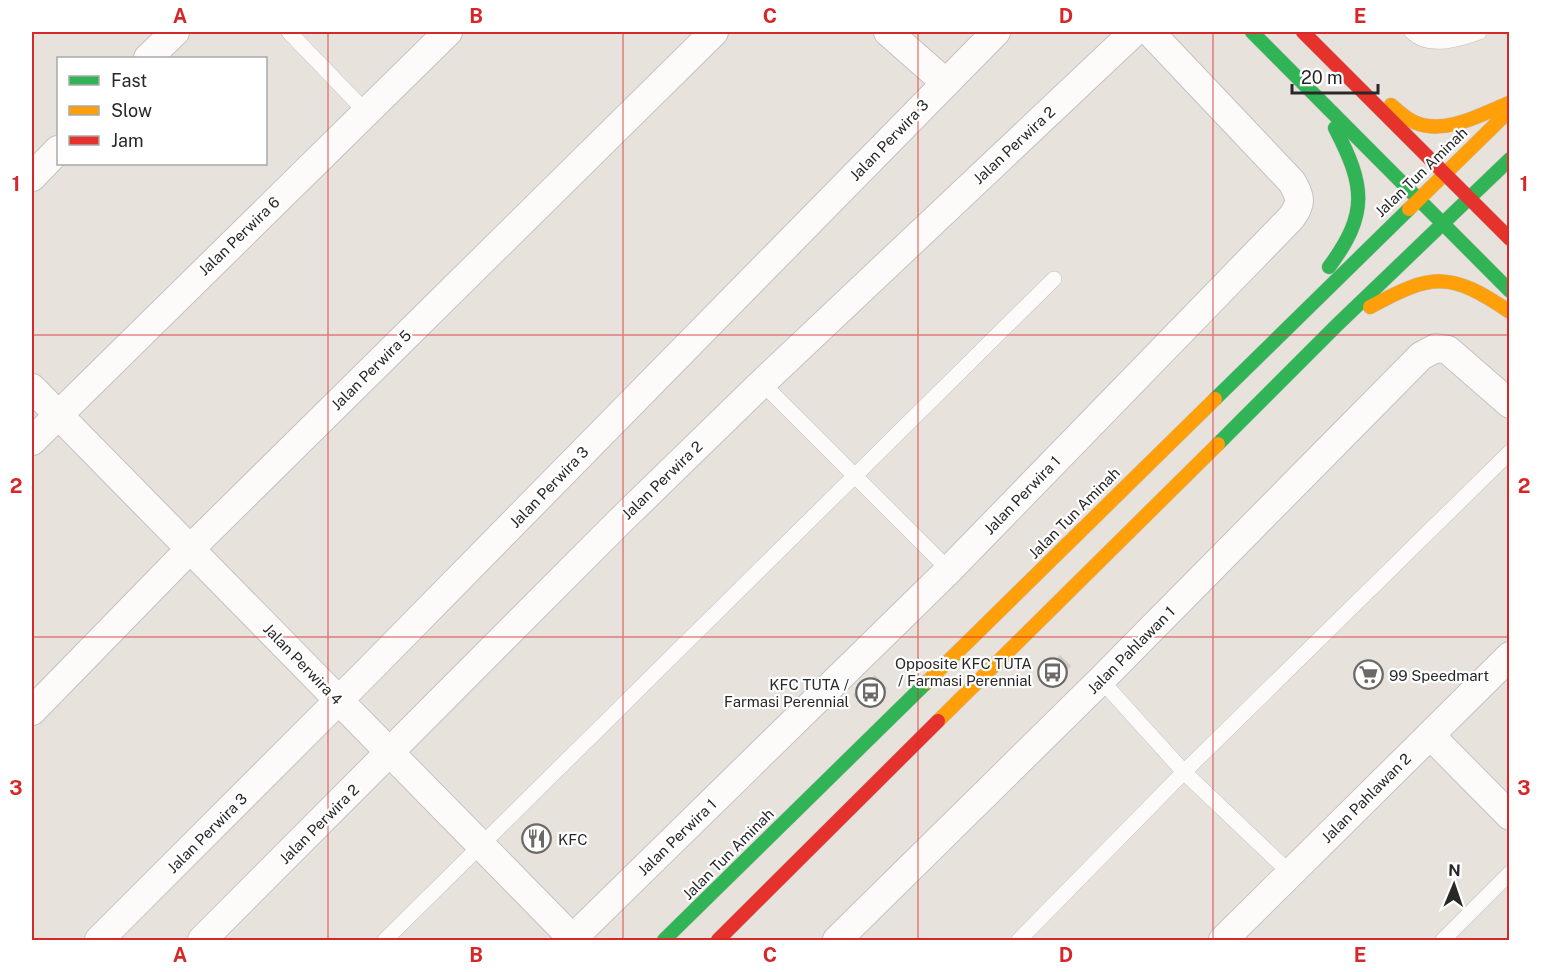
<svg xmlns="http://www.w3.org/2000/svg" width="1541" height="972" viewBox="0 0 1541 972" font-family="'Public Sans',sans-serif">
<rect width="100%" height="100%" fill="#e8e2dc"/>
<g fill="#cecac6" stroke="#d2cec9" stroke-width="1.5">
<polygon points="1060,656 1070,666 1049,687 1039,676"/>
<polygon points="875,676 886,688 865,707 854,695"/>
</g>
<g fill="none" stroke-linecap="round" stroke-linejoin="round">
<defs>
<g id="lane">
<polyline points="289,32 366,112"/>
<path d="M 1412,32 C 1429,49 1460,39 1479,32"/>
<polyline points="762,383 949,570"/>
<polyline points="1101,680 1184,772 1290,873"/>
<polyline points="385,940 1054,279"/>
<polyline points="1019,940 1184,772 1510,452"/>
<polyline points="1443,940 1510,873"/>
</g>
<g id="street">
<polyline points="888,32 946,83"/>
<polyline points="148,58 175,32"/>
<polyline points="32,177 58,150"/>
<polyline points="32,388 574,940"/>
<polyline points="32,441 448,32"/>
<polyline points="32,711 190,549 714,32"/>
<polyline points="1430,735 1510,816"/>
<polyline points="99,940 370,669 996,32"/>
<polyline points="202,940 618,523 762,383 1134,32"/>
<path d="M 571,940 L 949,570 L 1291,218 C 1302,202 1301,199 1292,182 L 1150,32"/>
<polyline points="837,940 1101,680 1421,356 1436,348 1448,350 1510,404"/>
<polyline points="1223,940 1510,656"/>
</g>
<g id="fast">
<polyline points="1252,32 1510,291"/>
<path d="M 1329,267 C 1369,213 1365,186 1335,128"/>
<polyline points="1215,399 1409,209"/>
<polyline points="1218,444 1337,325 1510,159"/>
<polyline points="664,940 927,682"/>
</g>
<g id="slow">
<path d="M 1391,105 C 1398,111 1405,118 1414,122 C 1444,136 1482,114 1509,103"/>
<polyline points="1409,209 1510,110"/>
<path d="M 1370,307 C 1432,273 1450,271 1510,312"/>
<polyline points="927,682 1215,399"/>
<polyline points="938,721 1218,444"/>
</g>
<g id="jam">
<polyline points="1303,32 1510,239"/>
<polyline points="718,940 938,721"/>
</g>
</defs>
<use href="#lane" stroke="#c4c2c3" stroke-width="16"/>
<use href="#street" stroke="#c4c2c3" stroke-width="30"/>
<use href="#fast" stroke="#c4c2c3" stroke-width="15"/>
<use href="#slow" stroke="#c4c2c3" stroke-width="15"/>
<use href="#jam" stroke="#c4c2c3" stroke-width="15"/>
<use href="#lane" stroke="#fcfbfa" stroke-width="15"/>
<use href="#street" stroke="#fcfbfa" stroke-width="28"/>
<use href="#fast" stroke="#30b455" stroke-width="14"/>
<use href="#slow" stroke="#ff9f0a" stroke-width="14"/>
<use href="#jam" stroke="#e5322d" stroke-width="14"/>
</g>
<path fill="none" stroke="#d62828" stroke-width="1.5" stroke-opacity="0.55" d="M 328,32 L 328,940M 623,32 L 623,940M 918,32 L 918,940M 1213,32 L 1213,940M 32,335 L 1510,335M 32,637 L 1510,637"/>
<defs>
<symbol id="bus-ring" viewBox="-11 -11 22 22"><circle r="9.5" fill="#fff" stroke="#6b6967" stroke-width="1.5"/><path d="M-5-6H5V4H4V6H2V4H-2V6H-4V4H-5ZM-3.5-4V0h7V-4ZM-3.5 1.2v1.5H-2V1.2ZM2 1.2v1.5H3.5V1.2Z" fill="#6b6967"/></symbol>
<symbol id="supermarket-ring" viewBox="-11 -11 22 22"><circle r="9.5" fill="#fff" stroke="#6b6967" stroke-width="1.5"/><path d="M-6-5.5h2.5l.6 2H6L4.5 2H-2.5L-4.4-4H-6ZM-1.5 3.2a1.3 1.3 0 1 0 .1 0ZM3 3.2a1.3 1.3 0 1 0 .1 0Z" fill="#6b6967"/></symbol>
<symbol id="restaurant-ring" viewBox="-11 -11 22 22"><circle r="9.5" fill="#fff" stroke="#6b6967" stroke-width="1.5"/><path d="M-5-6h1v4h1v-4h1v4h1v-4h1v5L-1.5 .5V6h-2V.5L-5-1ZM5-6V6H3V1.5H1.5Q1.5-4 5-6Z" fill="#6b6967"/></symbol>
</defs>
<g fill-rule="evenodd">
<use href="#bus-ring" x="1036" y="656" width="33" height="33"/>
<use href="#supermarket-ring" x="1352" y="658" width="33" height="33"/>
<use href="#bus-ring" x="854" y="676" width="33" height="33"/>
<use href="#restaurant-ring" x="520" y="822" width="33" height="33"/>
</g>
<g text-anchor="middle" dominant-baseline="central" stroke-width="4.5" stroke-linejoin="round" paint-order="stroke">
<g font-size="15" fill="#282828" stroke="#fff">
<text transform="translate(889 140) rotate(-46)">Jalan Perwira 3</text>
<text transform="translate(1014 145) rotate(-43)">Jalan Perwira 2</text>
<text transform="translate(1421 172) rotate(-44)">Jalan Tun Aminah</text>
<text transform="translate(239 236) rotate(-44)">Jalan Perwira 6</text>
<text transform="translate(371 370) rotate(-45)">Jalan Perwira 5</text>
<text transform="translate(662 480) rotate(-44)">Jalan Perwira 2</text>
<text transform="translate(549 487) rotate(-46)">Jalan Perwira 3</text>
<text transform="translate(1022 495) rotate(-46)">Jalan Perwira 1</text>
<text transform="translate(1074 513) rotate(-45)">Jalan Tun Aminah</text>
<text transform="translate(1131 650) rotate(-45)">Jalan Pahlawan 1</text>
<text transform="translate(303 664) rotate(46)">Jalan Perwira 4</text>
<text transform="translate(1366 798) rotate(-45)">Jalan Pahlawan 2</text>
<text transform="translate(319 824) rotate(-45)">Jalan Perwira 2</text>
<text transform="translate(207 833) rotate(-45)">Jalan Perwira 3</text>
<text transform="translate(677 837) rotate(-44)">Jalan Perwira 1</text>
<text transform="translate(728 854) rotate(-45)">Jalan Tun Aminah</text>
</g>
<g font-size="15" fill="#282828" stroke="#fff" text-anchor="end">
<text x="1032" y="663">Opposite KFC TUTA<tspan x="1032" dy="17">/ Farmasi Perennial</tspan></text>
<text x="1389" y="675" text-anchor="start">99 Speedmart</text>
<text x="849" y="684">KFC TUTA /<tspan x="849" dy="17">Farmasi Perennial</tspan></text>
<text x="558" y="839" text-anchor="start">KFC</text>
</g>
</g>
<rect width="1541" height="972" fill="none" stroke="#ffffff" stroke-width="66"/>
<rect x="57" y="57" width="210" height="108" fill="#ffffff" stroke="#a9a9a9" stroke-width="1.5"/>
<rect x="69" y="76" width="30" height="9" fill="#30b455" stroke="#a9a9a9" stroke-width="1.5"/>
<text x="111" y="87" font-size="18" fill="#282828">Fast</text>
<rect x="69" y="106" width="30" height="9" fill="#ff9f0a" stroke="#a9a9a9" stroke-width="1.5"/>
<text x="111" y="117" font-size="18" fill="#282828">Slow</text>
<rect x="69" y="136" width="30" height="9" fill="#e5322d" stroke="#a9a9a9" stroke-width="1.5"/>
<text x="111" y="147" font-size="18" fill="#282828">Jam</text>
<g transform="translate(1454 885) rotate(2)" stroke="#ffffff" stroke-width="4.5" paint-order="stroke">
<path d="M0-4.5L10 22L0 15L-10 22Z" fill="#282828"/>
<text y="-9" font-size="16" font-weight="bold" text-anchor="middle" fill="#282828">N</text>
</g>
<path d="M1292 84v9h86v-9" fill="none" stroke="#282828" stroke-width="3"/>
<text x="1301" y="84" font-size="18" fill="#282828" stroke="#ffffff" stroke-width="4.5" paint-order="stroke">20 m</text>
<rect x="33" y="33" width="1475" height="906" fill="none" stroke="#d62828" stroke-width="2"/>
<g font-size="20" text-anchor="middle" font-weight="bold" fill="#d62828">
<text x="180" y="23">A</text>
<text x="476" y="23">B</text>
<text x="770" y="23">C</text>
<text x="1066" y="23">D</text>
<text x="1360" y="23">E</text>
<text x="16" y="191">1</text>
<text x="1524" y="191">1</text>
<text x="16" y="493">2</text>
<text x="1524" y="493">2</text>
<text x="16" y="795">3</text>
<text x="1524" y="795">3</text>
<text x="180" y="962">A</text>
<text x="476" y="962">B</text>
<text x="770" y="962">C</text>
<text x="1066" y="962">D</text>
<text x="1360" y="962">E</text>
</g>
</svg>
